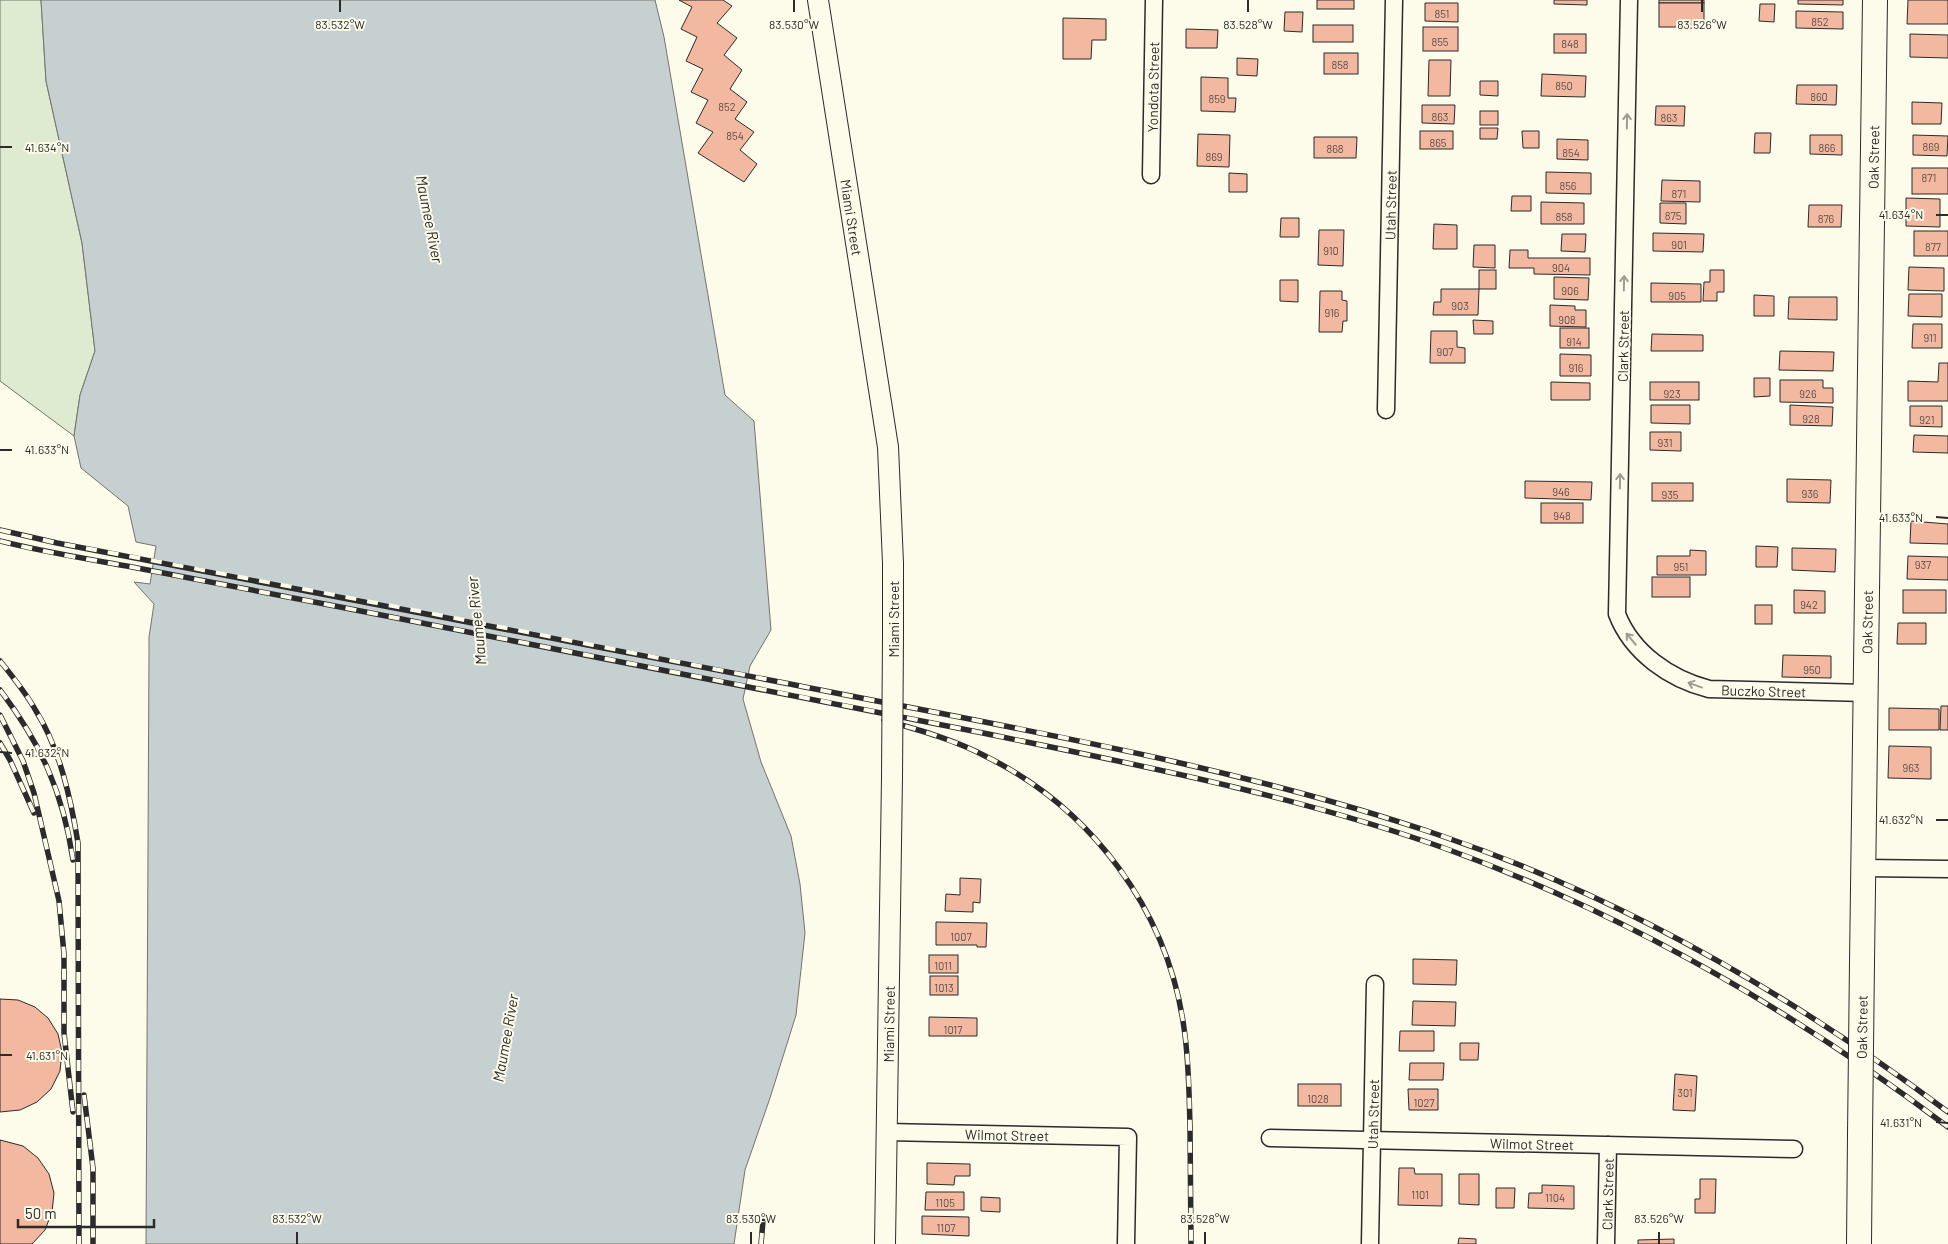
<svg xmlns="http://www.w3.org/2000/svg" width="1948" height="1244" viewBox="0 0 1948 1244" font-family="Barlow,sans-serif">
<rect width="100%" height="100%" fill="#fdfbea"/>
<polygon fill="#deebd1" stroke="#74746e" points="0,0 41,0 46,81 82,243 95,351 80,395 74,436 0,381"/>
<polygon fill="#c7d0d0" stroke="#74746e" points="41,0 655,0 664,37 725,395 754,421 771,630 750,666 743,699 761,762 791,836 800,884 805,933 796,1015 770,1098 745,1170 734,1244 146,1244 149,650 149,637 154,604 134,582 150,584 156,546 136,542 128,506 81,468 74,436 80,395 95,351 82,243 46,81"/>
<g fill="#f2b8a0" stroke="#2b2b2b">
<polygon points="679,0 723,0 732,6 717,23 737,38 724,55 742,70 730,89 747,102 735,119 754,132 740,150 757,164 744,182 698,153 713,132 696,123 708,100 691,92 703,69 686,61 697,37 681,29 692,7"/>
<rect x="1317" y="0" width="37" height="9"/>
<polygon points="1554,0 1587,0 1587,5 1554,4"/>
<rect x="1659" y="0" width="45" height="3"/>
<polygon points="1798,0 1843,0 1843,5 1798,4"/>
<polygon points="1908,0 1948,0 1948,24 1907,24"/>
<polygon points="1425,3 1458,3 1458,22 1425,21"/>
<rect x="1659" y="3" width="45" height="24"/>
<polygon points="1760,4 1775,4 1774,22 1759,21"/>
<polygon points="1796,11 1843,12 1843,29 1796,28"/>
<polygon points="1285,12 1303,12 1302,32 1284,31"/>
<polygon points="1063,18 1106,19 1106,40 1092,40 1091,59 1063,59"/>
<rect x="1313" y="25" width="40" height="17"/>
<rect x="1423" y="27" width="35" height="24"/>
<polygon points="1186,29 1218,30 1217,48 1186,48"/>
<rect x="1554" y="34" width="32" height="19"/>
<polygon points="1910,34 1948,35 1948,58 1910,57"/>
<rect x="1324" y="53" width="34" height="21"/>
<polygon points="1237,58 1258,59 1257,76 1237,75"/>
<polygon points="1429,60 1451,60 1450,96 1428,96"/>
<polygon points="1542,74 1586,76 1585,97 1541,96"/>
<polygon points="1201,77 1228,78 1228,98 1236,98 1235,112 1201,111"/>
<polygon points="1480,81 1498,81 1498,96 1480,95"/>
<polygon points="1797,85 1837,85 1836,105 1796,104"/>
<polygon points="1912,102 1942,103 1941,124 1912,124"/>
<polygon points="1422,105 1455,105 1454,124 1422,123"/>
<polygon points="1656,106 1685,106 1684,126 1655,125"/>
<rect x="1480" y="111" width="18" height="14"/>
<polygon points="1480,128 1498,128 1497,139 1480,139"/>
<rect x="1420" y="131" width="33" height="18"/>
<polygon points="1522,131 1539,131 1539,148 1523,148"/>
<polygon points="1755,133 1771,133 1770,153 1754,153"/>
<polygon points="1198,134 1230,135 1229,167 1197,166"/>
<polygon points="1810,135 1842,135 1842,155 1810,154"/>
<polygon points="1913,135 1948,136 1947,156 1913,155"/>
<polygon points="1314,137 1357,137 1356,158 1314,158"/>
<polygon points="1557,139 1588,140 1588,160 1557,159"/>
<rect x="1912" y="168" width="36" height="26"/>
<polygon points="1546,172 1591,173 1591,194 1546,193"/>
<polygon points="1229,173 1247,174 1247,192 1229,192"/>
<polygon points="1662,180 1700,181 1700,202 1661,201"/>
<polygon points="1512,196 1531,196 1531,211 1511,211"/>
<polygon points="1906,198 1940,199 1940,227 1906,226"/>
<polygon points="1541,202 1584,203 1584,224 1541,224"/>
<polygon points="1660,203 1686,203 1686,224 1660,223"/>
<polygon points="1809,205 1842,205 1841,227 1808,227"/>
<polygon points="1281,218 1299,218 1299,237 1280,237"/>
<polygon points="1434,224 1457,225 1457,249 1433,249"/>
<polygon points="1319,230 1344,230 1343,266 1318,265"/>
<rect x="1914" y="231" width="34" height="25"/>
<polygon points="1653,233 1704,234 1703,252 1653,251"/>
<polygon points="1562,234 1586,234 1585,252 1561,251"/>
<polygon points="1474,245 1495,245 1495,268 1473,267"/>
<polygon points="1510,250 1528,250 1528,258 1590,258 1590,275 1534,274 1534,268 1509,268"/>
<polygon points="1909,267 1944,268 1944,291 1908,290"/>
<rect x="1479" y="270" width="17" height="19"/>
<polygon points="1710,270 1724,270 1724,292 1717,292 1717,301 1703,301 1704,282 1710,282"/>
<polygon points="1554,277 1589,278 1588,300 1554,299"/>
<polygon points="1280,280 1298,280 1298,302 1280,301"/>
<polygon points="1651,283 1701,284 1701,302 1651,302"/>
<polygon points="1441,289 1479,289 1478,315 1433,315 1434,302 1441,302"/>
<polygon points="1320,291 1342,291 1342,300 1347,301 1347,321 1343,321 1342,332 1319,332"/>
<polygon points="1909,294 1942,294 1942,317 1908,316"/>
<polygon points="1754,295 1774,296 1774,316 1754,316"/>
<polygon points="1789,297 1837,297 1837,320 1788,319"/>
<polygon points="1550,305 1575,306 1575,310 1586,310 1586,327 1550,326"/>
<polygon points="1473,320 1493,321 1493,334 1474,334"/>
<polygon points="1913,324 1942,324 1942,348 1912,348"/>
<rect x="1560" y="328" width="29" height="20"/>
<polygon points="1431,331 1457,331 1457,347 1465,348 1465,363 1430,363"/>
<polygon points="1652,334 1703,335 1703,351 1651,351"/>
<polygon points="1780,351 1834,352 1833,371 1779,370"/>
<polygon points="1560,354 1591,355 1591,376 1560,376"/>
<polygon points="1939,363 1948,363 1948,401 1908,401 1908,381 1938,382"/>
<polygon points="1754,378 1770,378 1770,396 1754,397"/>
<polygon points="1780,380 1823,380 1823,388 1833,388 1833,403 1780,402"/>
<polygon points="1551,382 1590,383 1590,400 1551,400"/>
<rect x="1650" y="382" width="49" height="18"/>
<polygon points="1651,405 1690,405 1690,424 1651,423"/>
<polygon points="1790,405 1833,407 1832,426 1790,425"/>
<polygon points="1910,406 1942,406 1942,427 1910,426"/>
<polygon points="1650,432 1681,432 1681,451 1650,450"/>
<polygon points="1914,435 1948,436 1948,453 1913,452"/>
<polygon points="1787,479 1831,480 1830,503 1787,502"/>
<polygon points="1525,481 1592,482 1591,500 1525,498"/>
<rect x="1652" y="483" width="41" height="18"/>
<rect x="1541" y="503" width="42" height="20"/>
<polygon points="1911,521 1948,524 1948,544 1910,543"/>
<polygon points="1756,546 1778,547 1777,567 1756,567"/>
<polygon points="1792,548 1836,549 1835,572 1792,570"/>
<polygon points="1690,550 1706,551 1706,575 1657,575 1657,556 1690,556"/>
<polygon points="1908,556 1948,557 1948,580 1907,579"/>
<rect x="1652" y="577" width="38" height="20"/>
<polygon points="1794,590 1825,591 1825,613 1794,613"/>
<rect x="1903" y="590" width="43" height="23"/>
<rect x="1755" y="605" width="17" height="19"/>
<polygon points="1898,623 1926,623 1926,644 1897,644"/>
<polygon points="1783,655 1831,656 1831,678 1782,677"/>
<polygon points="1941,706 1948,706 1948,730 1940,730"/>
<polygon points="1889,708 1939,709 1939,730 1889,730"/>
<polygon points="1889,746 1931,747 1931,779 1888,778"/>
<polygon points="960,878 981,879 980,903 973,902 973,912 945,911 946,894 960,895"/>
<polygon points="936,922 987,923 986,947 977,947 977,945 936,945"/>
<rect x="929" y="955" width="29" height="18"/>
<polygon points="1413,959 1457,960 1456,985 1413,984"/>
<rect x="930" y="976" width="28" height="19"/>
<polygon points="0,999 18,1000 35,1007 48,1018 58,1034 62,1052 60,1071 51,1089 37,1102 20,1110 0,1112"/>
<polygon points="1413,1001 1456,1002 1455,1026 1412,1025"/>
<polygon points="929,1017 977,1018 977,1036 929,1036"/>
<polygon points="1400,1031 1434,1031 1434,1051 1399,1051"/>
<polygon points="1460,1043 1479,1043 1478,1060 1460,1060"/>
<polygon points="1410,1063 1444,1063 1443,1080 1409,1080"/>
<polygon points="1675,1074 1697,1076 1695,1111 1673,1110"/>
<rect x="1298" y="1084" width="43" height="22"/>
<polygon points="1408,1089 1438,1089 1438,1110 1409,1110"/>
<polygon points="0,1140 23,1146 38,1158 49,1174 54,1193 52,1212 45,1230 32,1244 0,1244"/>
<polygon points="927,1163 970,1164 970,1176 955,1176 954,1185 927,1184"/>
<polygon points="1399,1168 1414,1168 1415,1174 1442,1174 1442,1206 1398,1205"/>
<polygon points="1459,1174 1479,1174 1479,1205 1459,1204"/>
<polygon points="1700,1179 1716,1179 1715,1213 1695,1213 1695,1199 1700,1199"/>
<polygon points="1542,1185 1574,1186 1574,1209 1528,1208 1529,1193 1542,1193"/>
<polygon points="1496,1188 1515,1188 1514,1208 1496,1208"/>
<polygon points="926,1192 964,1192 964,1210 925,1210"/>
<polygon points="981,1197 1000,1198 1000,1212 981,1211"/>
<polygon points="922,1216 969,1217 969,1236 922,1234"/>
<polygon points="1459,1238 1476,1239 1476,1244 1458,1244"/>
<polygon points="1674,1239 1674,1244 1638,1244 1638,1240"/>
</g>
<g fill="none" stroke-linecap="round" stroke-linejoin="round">
<defs>
<g id="minor">
<path id="s1" d="M 1629,0 L 1617,614 C 1632,653 1670,679 1709,689 L 1866,693"/>
<path id="s2" d="M 1151,175 L 1154,0"/>
<path id="s3" d="M 1386,410 L 1394,0"/>
<polyline points="1863,868 1948,869"/>
<path id="s4" d="M 886,1132 L 1128,1137 L 1126,1244"/>
<path id="s5" d="M 1270,1138 L 1794,1149"/>
<path id="s6" d="M 1370,1244 L 1375,984"/>
<path id="s7" d="M 1606,1244 L 1608,1145"/>
</g>
<g id="tertiary">
<path id="s8" d="M 818,0 L 888,447 L 893,563 L 893,636"/>
<path id="s9" d="M 885,1244 L 892,777"/>
</g>
<g id="secondary">
<path id="s10" d="M 1862,962 L 1875,0"/>
<polyline points="1859,1244 1860,1135"/>
</g>
</defs>
<use href="#minor" stroke="#2b2b2b" stroke-width="19"/>
<use href="#tertiary" stroke="#2b2b2b" stroke-width="22"/>
<use href="#secondary" stroke="#2b2b2b" stroke-width="26"/>
<use href="#minor" stroke="#fdfbea" stroke-width="16"/>
<use href="#tertiary" stroke="#fdfbea" stroke-width="20"/>
<use href="#secondary" stroke="#fdfbea" stroke-width="24"/>
<defs>
<g id="rail">
<path d="M 0,530 L 57,543 C 303,588 549,636 795,685 C 1011,728 1230,764 1439,835 C 1622,897 1793,996 1948,1112"/>
<path d="M 0,541 C 43,552 88,559 132,567 C 199,580 267,593 335,606 C 551,648 767,690 983,733 C 1138,765 1294,795 1444,848 C 1626,914 1794,1011 1948,1127"/>
<path d="M 0,661 C 13,677 26,693 36,711 C 60,749 71,800 78,843 L 79,1244"/>
<path d="M 0,690 C 41,744 63,792 73,860"/>
<polyline points="0,715 23,761 34,793 59,901 64,954 64,1033 73,1112"/>
<path d="M 884,720 C 919,730 955,740 987,757 C 1092,809 1168,911 1184,1028 C 1189,1061 1189,1094 1190,1126 C 1190,1166 1191,1205 1191,1244"/>
<polyline points="0,743 10,760 34,813"/>
<polyline points="84,1095 93,1168 93,1244"/>
<polyline points="761,1244 763,1221"/>
</g>
</defs>
<use href="#rail" stroke="#2b2b2b" stroke-width="5.5"/>
<use href="#rail" stroke="#fdfbea" stroke-width="4" stroke-dasharray="11" stroke-linecap="butt"/>
<defs>
<polyline id="tertiary-bridge" points="892,777 893,636"/>
<g id="secondary-bridge">
<path id="s11" d="M 1860,1135 L 1862,962"/>
</g>
</defs>
<use href="#tertiary-bridge" stroke="#2b2b2b" stroke-width="22" stroke-linecap="butt"/>
<use href="#secondary-bridge" stroke="#2b2b2b" stroke-width="26" stroke-linecap="butt"/>
<use href="#tertiary-bridge" stroke="#fdfbea" stroke-width="20"/>
<use href="#secondary-bridge" stroke="#fdfbea" stroke-width="24"/>
</g>
<defs><path id="oneway-shaft" d="M-6 0H5M1.5-3L5.5 0L1.5 3" fill="none" stroke-width="1.6" stroke-linecap="round" stroke-linejoin="round" transform="scale(1.25)"/></defs>
<g stroke="#9e9d94">
<use href="#oneway-shaft" transform="translate(1627 121) rotate(-89)"/>
<use href="#oneway-shaft" transform="translate(1624 283) rotate(-89)"/>
<use href="#oneway-shaft" transform="translate(1620 481) rotate(-89)"/>
<use href="#oneway-shaft" transform="translate(1631 639) rotate(-130)"/>
<use href="#oneway-shaft" transform="translate(1695 685) rotate(-160)"/>
</g>
<path fill="none" stroke="#2b2b2b" stroke-width="2" d="M 340,12 L 340,0M 794,12 L 794,0M 1248,12 L 1248,0M 1702,12 L 1702,0M 0,147 L 12,147M 1936,215 L 1948,215M 0,450 L 12,450M 1936,517 L 1948,518M 0,752 L 12,753M 1936,820 L 1948,820M 0,1055 L 12,1055M 1936,1122 L 1948,1123M 297,1244 L 297,1232M 751,1244 L 751,1232M 1205,1244 L 1205,1232M 1659,1244 L 1659,1232"/>
<g text-anchor="middle" dominant-baseline="central" stroke-width="4" stroke-linejoin="round" paint-order="stroke">
<g font-size="11" fill="#5d4e48">
<text x="1442" y="13">851</text>
<text x="1820" y="21">852</text>
<text x="1440" y="41">855</text>
<text x="1570" y="43">848</text>
<text x="1340" y="64">858</text>
<text x="1564" y="85">850</text>
<text x="1819" y="96">860</text>
<text x="1217" y="98">859</text>
<text x="727" y="106">852</text>
<text x="1440" y="116">863</text>
<text x="1669" y="117">863</text>
<text x="735" y="135">854</text>
<text x="1438" y="142">865</text>
<text x="1931" y="146">869</text>
<text x="1827" y="147">866</text>
<text x="1335" y="148">868</text>
<text x="1571" y="152">854</text>
<text x="1214" y="156">869</text>
<text x="1929" y="177">871</text>
<text x="1568" y="185">856</text>
<text x="1679" y="193">871</text>
<text x="1673" y="215">875</text>
<text x="1564" y="216">858</text>
<text x="1826" y="218">876</text>
<text x="1679" y="244">901</text>
<text x="1933" y="246">877</text>
<text x="1331" y="250">910</text>
<text x="1561" y="267">904</text>
<text x="1570" y="290">906</text>
<text x="1677" y="295">905</text>
<text x="1460" y="305">903</text>
<text x="1332" y="312">916</text>
<text x="1567" y="319">908</text>
<text x="1930" y="337">911</text>
<text x="1574" y="341">914</text>
<text x="1445" y="351">907</text>
<text x="1576" y="367">916</text>
<text x="1672" y="393">923</text>
<text x="1808" y="393">926</text>
<text x="1811" y="418">928</text>
<text x="1927" y="419">921</text>
<text x="1665" y="442">931</text>
<text x="1561" y="491">946</text>
<text x="1810" y="493">936</text>
<text x="1670" y="494">935</text>
<text x="1562" y="515">948</text>
<text x="1923" y="564">937</text>
<text x="1681" y="566">951</text>
<text x="1809" y="604">942</text>
<text x="1812" y="669">950</text>
<text x="1911" y="767">963</text>
<text x="961" y="936">1007</text>
<text x="943" y="965">1011</text>
<text x="944" y="987">1013</text>
<text x="953" y="1029">1017</text>
<text x="1685" y="1092">301</text>
<text x="1318" y="1098">1028</text>
<text x="1424" y="1102">1027</text>
<text x="1420" y="1194">1101</text>
<text x="1555" y="1197">1104</text>
<text x="945" y="1202">1105</text>
<text x="946" y="1227">1107</text>
</g>
<g font-size="14" fill="#2b2b2b" stroke="#fdfbea">
<text stroke="none"><textPath href="#s2" startOffset="88">Yondota Street</textPath></text>
<text stroke="none"><textPath href="#s10" startOffset="805">Oak Street</textPath></text>
<text stroke="none"><textPath href="#s3" startOffset="205">Utah Street</textPath></text>
<text stroke="none"><textPath href="#s8" startOffset="220">Miami Street</textPath></text>
<text transform="translate(1623 346) rotate(-89)">Clark Street</text>
<text transform="translate(893 619) rotate(-90)">Miami Street</text>
<text stroke="none"><textPath href="#s10" startOffset="340">Oak Street</textPath></text>
<text stroke="none"><textPath href="#s1" startOffset="792">Buczko Street</textPath></text>
<text stroke="none"><textPath href="#s9" startOffset="220">Miami Street</textPath></text>
<text stroke="none"><textPath href="#s11" startOffset="108">Oak Street</textPath></text>
<text stroke="none"><textPath href="#s6" startOffset="130">Utah Street</textPath></text>
<text stroke="none"><textPath href="#s4" startOffset="121">Wilmot Street</textPath></text>
<text stroke="none"><textPath href="#s5" startOffset="262">Wilmot Street</textPath></text>
<text stroke="none"><textPath href="#s7" startOffset="50">Clark Street</textPath></text>
</g>
<g font-size="15" font-style="italic" fill="#2b2b2b" stroke="#fdfbea">
<text transform="translate(430 219) rotate(79)">Maumee River</text>
<text transform="translate(476 621) rotate(-96)">Maumee River</text>
<text transform="translate(505 1038) rotate(-80)">Maumee River</text>
</g>
</g>
<g font-size="12" text-anchor="middle" fill="#2b2b2b" stroke="#fdfbea" stroke-width="4" stroke-linejoin="round" paint-order="stroke">
<text x="340" y="29">83.532°W</text>
<text x="794" y="29">83.530°W</text>
<text x="1248" y="29">83.528°W</text>
<text x="1702" y="29">83.526°W</text>
<text x="47" y="152">41.634°N</text>
<text x="1901" y="219">41.634°N</text>
<text x="47" y="454">41.633°N</text>
<text x="1901" y="522">41.633°N</text>
<text x="47" y="757">41.632°N</text>
<text x="1901" y="824">41.632°N</text>
<text x="47" y="1060">41.631°N</text>
<text x="1901" y="1127">41.631°N</text>
<text x="297" y="1223">83.532°W</text>
<text x="751" y="1223">83.530°W</text>
<text x="1205" y="1223">83.528°W</text>
<text x="1659" y="1223">83.526°W</text>
</g>
<path d="M18 1219v8h136v-8" fill="none" stroke="#2b2b2b" stroke-width="2.5"/>
<text x="25" y="1219" font-size="15" fill="#2b2b2b" stroke="#fdfbea" stroke-width="4" paint-order="stroke">50 m</text>
</svg>
